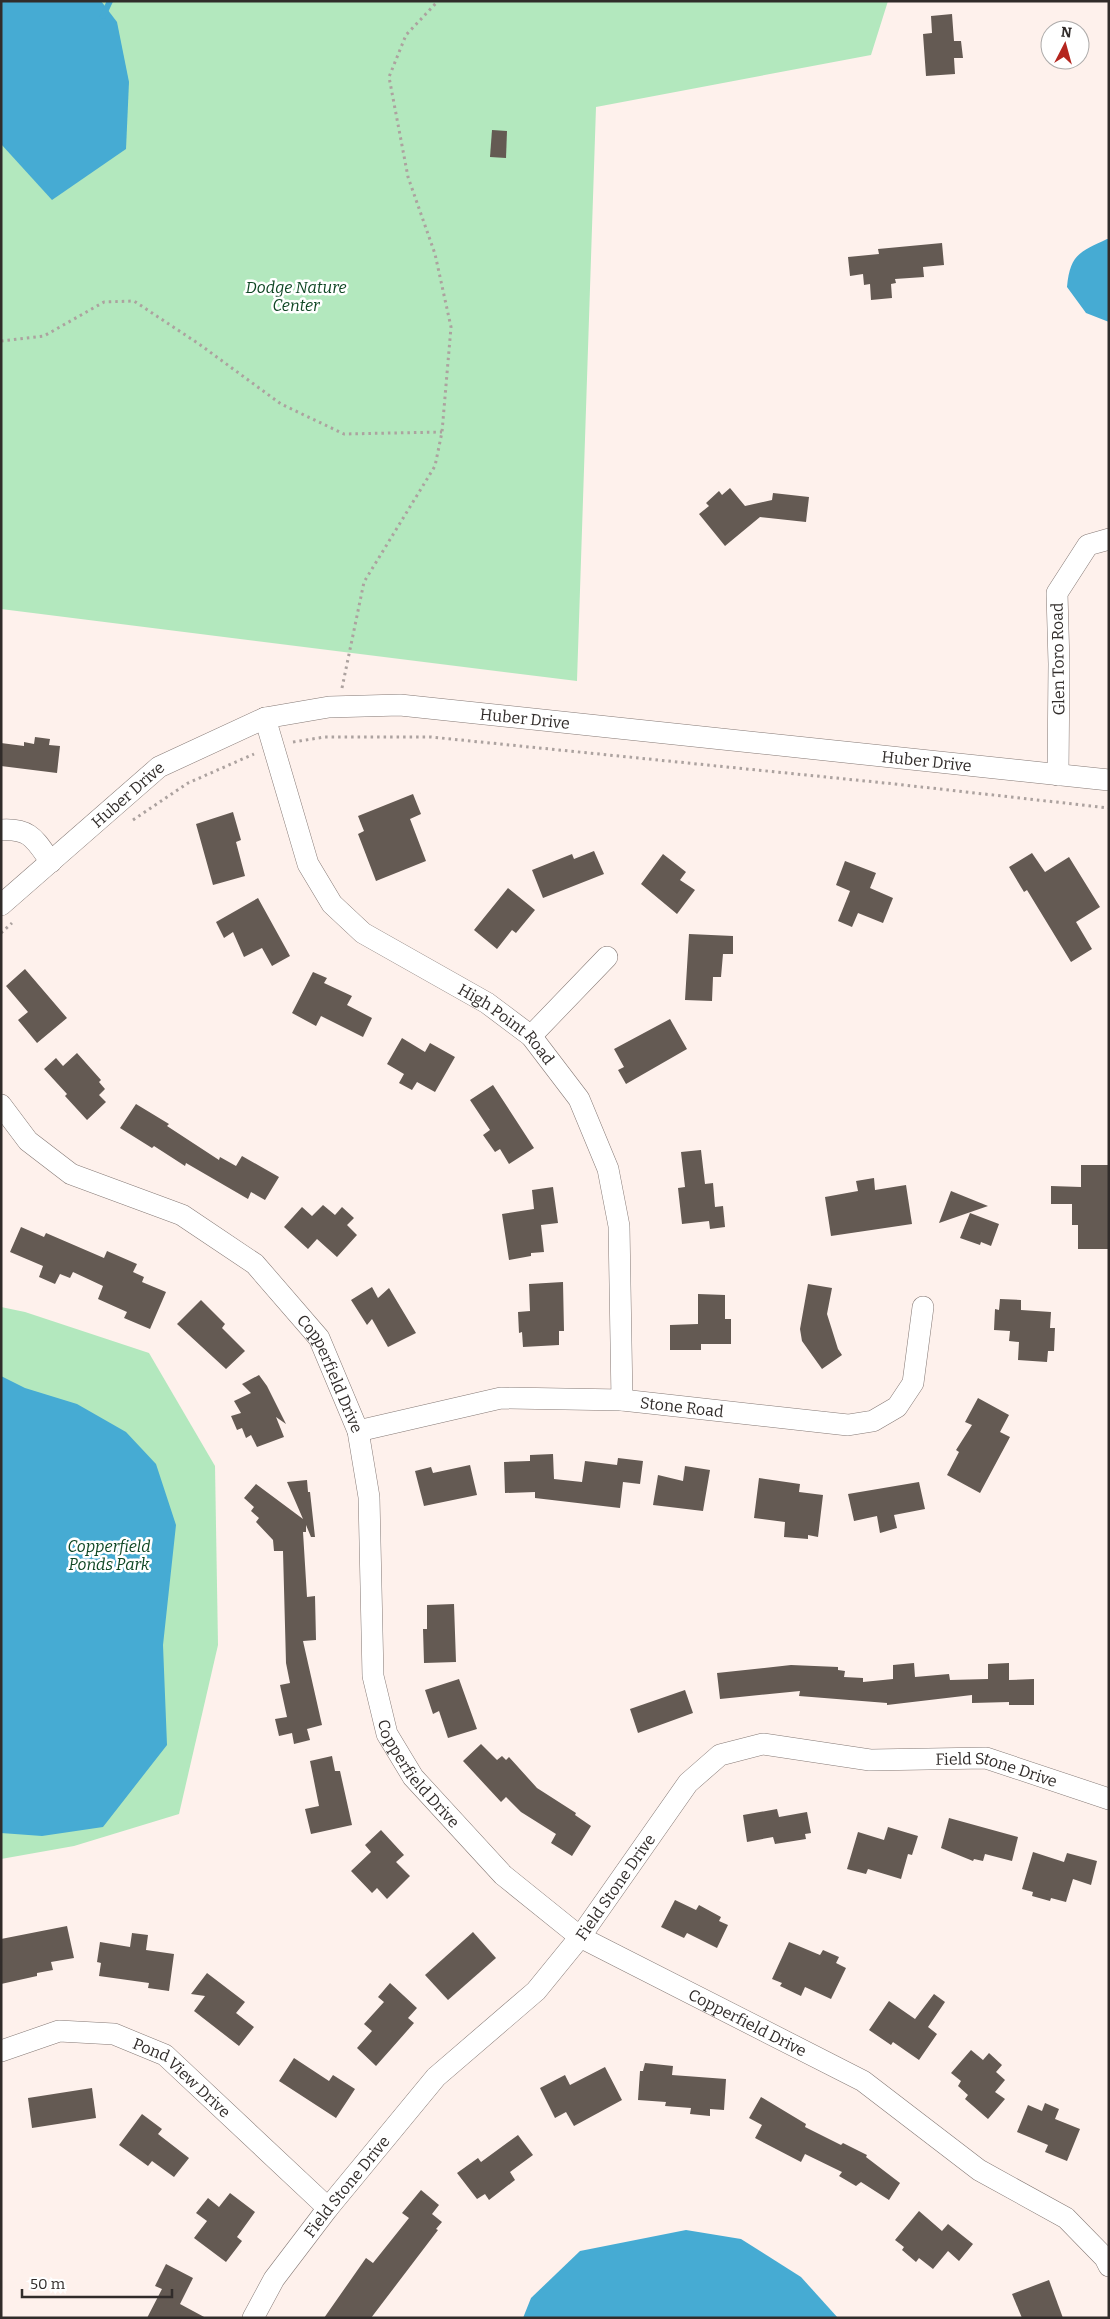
<svg xmlns="http://www.w3.org/2000/svg" width="1110" height="2319" viewBox="0 0 1110 2319" font-family="Bitter,serif">
<rect width="100%" height="100%" fill="#fef1ec"/>
<g fill="#b3e8be">
<polygon points="1,1 888,1 871,55 596,107 577,681 1,609"/>
<polygon points="1,1307 25,1312 149,1353 215,1466 218,1645 179,1814 74,1846 1,1859"/>
</g>
<g fill="#46abd3">
<polygon points="1,1 101,1 117,22 129,82 126,149 52,200 1,144"/>
<path d="M 1107,239 L 1109,239 L 1109,322 L 1086,313 L 1067,287 C 1070,254 1080,252 1107,239 Z"/>
<polygon points="1,1376 25,1388 77,1404 126,1432 156,1464 176,1525 163,1645 167,1745 103,1827 42,1836 1,1833"/>
<polygon points="686,2230 741,2239 801,2277 838,2318 523,2318 531,2298 580,2251"/>
</g>
<g fill="none" stroke-linecap="round" stroke-linejoin="round">
<polyline stroke="#46abd3" stroke-width="6" points="103,16 110,1"/>
</g>
<g fill="#645a53">
<polygon points="952,14 954,41 961,41 963,58 954,58 955,74 926,76 923,34 932,33 931,16"/>
<polygon points="492,130 507,131 506,158 490,157"/>
<polygon points="942,243 944,265 923,267 924,277 895,279 896,283 891,284 892,298 871,300 870,284 864,285 863,274 850,276 848,257 879,254 878,249"/>
<polygon points="730,488 745,506 772,500 773,493 809,497 806,522 760,517 725,546 699,514 709,506 706,503 719,491 722,495"/>
<polygon points="35,737 50,739 49,745 60,746 57,773 1,766 1,743 24,746 24,742 34,744"/>
<polygon points="413,794 421,814 410,819 426,861 376,881 358,834 364,831 358,816"/>
<polygon points="233,812 241,840 236,842 245,876 213,885 196,824"/>
<polygon points="594,851 604,874 543,898 532,870 572,854 574,859"/>
<polygon points="1032,853 1045,872 1069,857 1100,907 1076,922 1092,949 1071,962 1027,890 1024,892 1009,867"/>
<polygon points="663,854 686,872 680,880 695,890 677,914 641,884"/>
<polygon points="845,861 876,873 870,888 893,898 883,923 858,913 852,927 838,921 850,891 836,885"/>
<polygon points="508,888 535,910 516,933 512,930 497,949 474,930"/>
<polygon points="258,898 290,956 272,966 262,948 244,957 233,932 224,938 216,922"/>
<polygon points="689,934 733,936 733,954 723,954 721,977 713,977 712,1001 685,1000"/>
<polygon points="25,969 67,1018 37,1043 18,1020 28,1012 6,986"/>
<polygon points="313,972 327,978 324,983 352,996 347,1005 372,1018 363,1037 321,1016 316,1026 292,1013"/>
<polygon points="670,1019 687,1049 626,1084 618,1070 624,1067 614,1049"/>
<polygon points="402,1038 425,1052 430,1043 455,1057 435,1092 417,1082 412,1090 399,1083 404,1074 387,1064"/>
<polygon points="77,1053 101,1080 99,1082 105,1089 99,1095 106,1102 87,1120 65,1096 67,1094 44,1069 56,1058 63,1066"/>
<polygon points="493,1085 534,1148 509,1164 500,1149 495,1152 483,1135 490,1130 470,1100"/>
<polygon points="136,1104 169,1124 167,1126 219,1160 220,1157 236,1166 242,1156 279,1177 265,1200 251,1192 248,1199 186,1163 185,1166 154,1146 152,1148 120,1128"/>
<polygon points="701,1150 705,1184 713,1183 715,1207 723,1206 725,1227 710,1229 709,1221 682,1224 678,1188 685,1187 681,1152"/>
<polygon points="1081,1165 1109,1165 1108,1249 1078,1249 1078,1225 1072,1225 1072,1204 1051,1204 1051,1186 1081,1187"/>
<polygon points="874,1178 875,1190 906,1185 912,1224 831,1236 825,1197 858,1191 856,1181"/>
<polygon points="553,1187 558,1223 541,1225 544,1252 531,1253 531,1256 509,1260 502,1214 534,1209 532,1190"/>
<polygon points="951,1191 988,1206 939,1223"/>
<polygon points="323,1205 335,1215 342,1207 354,1218 347,1225 357,1235 337,1257 317,1239 308,1249 284,1227 302,1207 312,1216"/>
<polygon points="970,1213 999,1224 991,1246 981,1242 980,1245 960,1238"/>
<polygon points="21,1227 44,1237 46,1233 104,1258 107,1251 137,1264 133,1272 144,1277 142,1282 166,1292 150,1329 124,1318 127,1312 98,1299 103,1286 73,1272 70,1278 60,1274 55,1284 39,1277 43,1266 10,1252"/>
<polygon points="563,1282 564,1331 559,1331 559,1345 523,1347 522,1332 519,1333 518,1312 530,1311 529,1284"/>
<polygon points="808,1284 832,1288 827,1314 838,1349 842,1355 822,1369 802,1341 800,1329"/>
<polygon points="372,1287 378,1298 389,1288 416,1333 388,1347 372,1319 367,1325 351,1300"/>
<polygon points="698,1294 725,1295 725,1319 731,1319 731,1344 701,1344 701,1350 670,1350 670,1325 698,1324"/>
<polygon points="1000,1299 1021,1300 1021,1310 1051,1312 1050,1328 1055,1328 1054,1351 1048,1351 1047,1362 1018,1360 1019,1342 1009,1341 1010,1331 994,1330 995,1309 999,1310"/>
<polygon points="201,1300 225,1324 222,1328 245,1351 226,1369 177,1324"/>
<polygon points="259,1375 267,1386 286,1424 276,1417 284,1437 257,1447 251,1435 246,1438 242,1428 237,1430 231,1416 241,1413 234,1401 251,1393 242,1384"/>
<polygon points="978,1398 1009,1415 1000,1432 1010,1437 980,1493 947,1475 959,1452 956,1450 972,1425 965,1422"/>
<polygon points="553,1454 554,1479 582,1482 585,1461 617,1465 618,1458 643,1461 640,1484 623,1482 620,1508 535,1498 535,1492 505,1493 504,1462 530,1461 530,1455"/>
<polygon points="470,1465 477,1495 424,1506 415,1471 431,1467 433,1473"/>
<polygon points="685,1466 710,1470 703,1511 653,1505 658,1475 683,1481"/>
<polygon points="759,1478 800,1484 799,1492 823,1495 818,1537 808,1535 808,1539 784,1537 785,1522 754,1518"/>
<polygon points="307,1480 308,1492 310,1492 315,1537 311,1537 306,1525 306,1532 303,1532 307,1597 315,1596 316,1640 303,1641 322,1725 307,1729 310,1740 294,1744 292,1733 279,1736 275,1719 287,1717 280,1685 290,1683 286,1663 283,1551 274,1551 273,1540 256,1522 259,1518 251,1511 254,1507 244,1498 256,1484 303,1519 287,1482"/>
<polygon points="919,1482 925,1509 894,1515 897,1528 880,1533 877,1516 854,1521 848,1494"/>
<polygon points="454,1604 456,1662 424,1663 423,1629 427,1629 427,1605"/>
<polygon points="914,1663 915,1677 949,1674 950,1680 988,1679 988,1664 1009,1663 1009,1680 1034,1679 1034,1705 1009,1705 1009,1702 972,1703 972,1695 887,1705 887,1703 799,1696 800,1691 720,1699 717,1673 791,1665 838,1667 838,1670 845,1671 844,1677 863,1678 863,1682 893,1679 893,1665"/>
<polygon points="459,1679 477,1729 448,1738 439,1711 433,1714 425,1690"/>
<polygon points="685,1690 693,1713 638,1733 630,1709"/>
<polygon points="481,1744 497,1760 502,1756 506,1760 509,1757 537,1788 576,1813 575,1815 591,1826 572,1856 551,1843 556,1834 521,1812 506,1797 501,1802 463,1761"/>
<polygon points="332,1756 335,1771 340,1771 352,1825 311,1834 305,1809 319,1806 310,1761"/>
<polygon points="777,1809 779,1817 807,1812 811,1833 805,1834 806,1839 775,1844 773,1837 747,1842 743,1815"/>
<polygon points="949,1818 1018,1837 1012,1861 985,1854 983,1861 974,1859 973,1861 941,1848"/>
<polygon points="888,1827 918,1836 912,1855 908,1854 901,1879 868,1869 866,1874 847,1869 858,1832 884,1840"/>
<polygon points="381,1830 404,1855 396,1862 410,1876 387,1899 377,1888 372,1893 351,1871 371,1852 365,1845"/>
<polygon points="1033,1852 1064,1862 1067,1853 1097,1861 1091,1885 1073,1879 1066,1902 1051,1898 1050,1901 1032,1896 1033,1892 1022,1889"/>
<polygon points="675,1900 696,1910 699,1905 721,1917 719,1921 728,1925 717,1948 687,1933 684,1938 661,1927"/>
<polygon points="67,1926 74,1958 51,1962 53,1970 37,1973 37,1976 1,1984 1,1939"/>
<polygon points="473,1932 496,1958 448,2000 425,1975"/>
<polygon points="132,1933 148,1935 146,1950 174,1954 169,1991 148,1988 149,1983 99,1976 101,1963 97,1962 100,1942 130,1947"/>
<polygon points="789,1942 820,1955 823,1950 839,1957 836,1963 846,1968 831,1999 805,1987 801,1996 780,1986 782,1983 772,1979"/>
<polygon points="207,1973 245,2002 236,2013 254,2027 239,2046 194,2011 205,1996 191,1994"/>
<polygon points="390,1983 417,2008 408,2018 414,2023 376,2066 357,2048 372,2031 364,2024 384,2002 378,1997"/>
<polygon points="934,1994 945,2002 928,2027 937,2034 919,2060 893,2042 891,2045 869,2030 889,2001 915,2019"/>
<polygon points="971,2050 983,2060 989,2053 1002,2065 996,2072 1005,2080 995,2092 1005,2099 988,2119 965,2099 968,2095 958,2086 961,2081 951,2073"/>
<polygon points="294,2058 329,2081 333,2075 355,2089 336,2118 279,2081"/>
<polygon points="645,2063 673,2066 672,2075 726,2079 724,2110 710,2109 710,2116 690,2114 691,2108 665,2106 666,2102 638,2100 640,2071 643,2071"/>
<polygon points="605,2067 622,2100 574,2126 566,2112 555,2118 540,2088 565,2075 570,2085"/>
<polygon points="92,2088 96,2118 32,2128 28,2098"/>
<polygon points="761,2097 806,2124 805,2127 841,2145 843,2143 867,2155 866,2157 900,2183 889,2200 861,2182 856,2186 839,2176 842,2172 805,2154 801,2162 755,2138 762,2125 749,2118"/>
<polygon points="1045,2103 1059,2109 1055,2119 1080,2129 1067,2161 1045,2152 1048,2145 1017,2132 1028,2105 1042,2111"/>
<polygon points="142,2114 162,2129 158,2134 189,2158 174,2177 152,2161 148,2166 119,2145"/>
<polygon points="518,2135 533,2155 510,2172 515,2180 489,2200 485,2194 477,2199 457,2173 478,2158 481,2162"/>
<polygon points="421,2190 439,2205 432,2214 442,2222 436,2229 438,2230 371,2318 324,2318 366,2258 373,2263 409,2218 402,2213"/>
<polygon points="230,2193 255,2212 237,2237 242,2241 226,2262 194,2238 207,2221 196,2213 208,2198 219,2207"/>
<polygon points="919,2211 942,2231 948,2224 973,2244 959,2261 948,2251 933,2269 919,2258 916,2262 902,2250 904,2247 895,2240"/>
<polygon points="166,2264 193,2278 180,2304 206,2318 147,2318 162,2289 155,2286"/>
<polygon points="1049,2280 1063,2318 1022,2318 1012,2294"/>
</g>
<g fill="none" stroke-linecap="round" stroke-linejoin="round">
<defs>
<g id="minor">
<path id="s1" d="M 265,718 L 308,864 L 332,904 L 363,933 L 487,1003 L 531,1036 L 579,1099 L 608,1169 L 619,1226 L 622,1400"/>
<polyline points="1058,775 1059,664 1057,593 1088,545 1109,539"/>
<path d="M 1,830 C 31,828 35,840 51,862"/>
<path id="s2" d="M 1,905 L 159,767 L 265,718 L 329,707 L 400,705 L 1109,780"/>
<polyline points="531,1036 607,957"/>
<path id="s3" d="M 1,1105 L 28,1141 L 71,1174 L 182,1215 L 255,1264 L 319,1338 L 358,1431 L 369,1497 L 373,1676 L 387,1734 L 413,1777 L 503,1875 L 580,1937 L 863,2081 L 979,2170 L 1066,2218 L 1105,2258 L 1109,2266"/>
<path id="s4" d="M 358,1431 L 501,1398 L 622,1400 L 848,1425 L 873,1421 L 897,1407 L 913,1383 L 923,1307"/>
<path id="s5" d="M 1,2051 L 59,2031 L 114,2034 L 165,2055 L 328,2208"/>
<path id="s6" d="M 253,2318 L 274,2279 L 328,2208 L 436,2077 L 536,1991 L 580,1937 L 688,1783 L 720,1755 L 763,1744 L 870,1760 L 986,1758 L 1109,1799"/>
</g>
</defs>
<use href="#minor" stroke="#857975" stroke-width="22"/>
<g stroke="#aca29f" stroke-width="3" stroke-dasharray="2.5 4" stroke-linecap="butt">
<polyline points="1,341 44,336 104,302 134,301 199,344 281,404 344,434 442,432"/>
<polyline points="342,688 364,582 435,466 442,432 451,327 435,254 408,177 389,77 406,35 438,1"/>
<polyline points="293,742 325,737 431,737 895,784 1109,808"/>
<polyline points="133,820 188,783 254,754"/>
<polyline points="1,933 12,923"/>
</g>
<use href="#minor" stroke="#fff" stroke-width="21"/>
</g>
<g text-anchor="middle" dominant-baseline="central" stroke-width="5" stroke-linejoin="round" paint-order="stroke">
<g font-size="16" font-style="italic" fill="#0e4623" stroke="#fff">
<text x="296" y="287">Dodge Nature<tspan x="296" dy="18">Center</tspan></text>
<text x="109" y="1546">Copperfield<tspan x="109" dy="18">Ponds Park</tspan></text>
</g>
<g font-size="16" fill="#312c2a" stroke="#fff">
<text transform="translate(1058 659) rotate(-91)">Glen Toro Road</text>
<text stroke="none"><textPath href="#s2" startOffset="588">Huber Drive</textPath></text>
<text stroke="none"><textPath href="#s2" startOffset="992">Huber Drive</textPath></text>
<text stroke="none"><textPath href="#s2" startOffset="168">Huber Drive</textPath></text>
<text stroke="none"><textPath href="#s1" startOffset="412">High Point Road</textPath></text>
<text stroke="none"><textPath href="#s3" startOffset="440">Copperfield Drive</textPath></text>
<text stroke="none"><textPath href="#s4" startOffset="328">Stone Road</textPath></text>
<text stroke="none"><textPath href="#s3" startOffset="860">Copperfield Drive</textPath></text>
<text stroke="none"><textPath href="#s6" startOffset="1016">Field Stone Drive</textPath></text>
<text stroke="none"><textPath href="#s6" startOffset="566">Field Stone Drive</textPath></text>
<text stroke="none"><textPath href="#s3" startOffset="1280">Copperfield Drive</textPath></text>
<text stroke="none"><textPath href="#s5" startOffset="198">Pond View Drive</textPath></text>
<text stroke="none"><textPath href="#s6" startOffset="162">Field Stone Drive</textPath></text>
</g>
</g>
<rect width="1110" height="2319" fill="none" stroke="#312c2a" stroke-width="5"/>
<g transform="translate(1065 45) rotate(6)"><circle r="24" fill="#ffffff" stroke="#adabaa"/>
<path d="M0-4L9 19L0 12L-9 19Z" fill="#b4251e"/>
<text y="-8" font-size="14" font-weight="bold" text-anchor="middle" fill="#312c2a">N</text>
</g>
<path d="M22 2289v8h150v-8" fill="none" stroke="#312c2a" stroke-width="2.5"/>
<text x="30" y="2289" font-size="15" fill="#312c2a" stroke="#ffffff" stroke-width="4" paint-order="stroke">50 m</text>
</svg>
